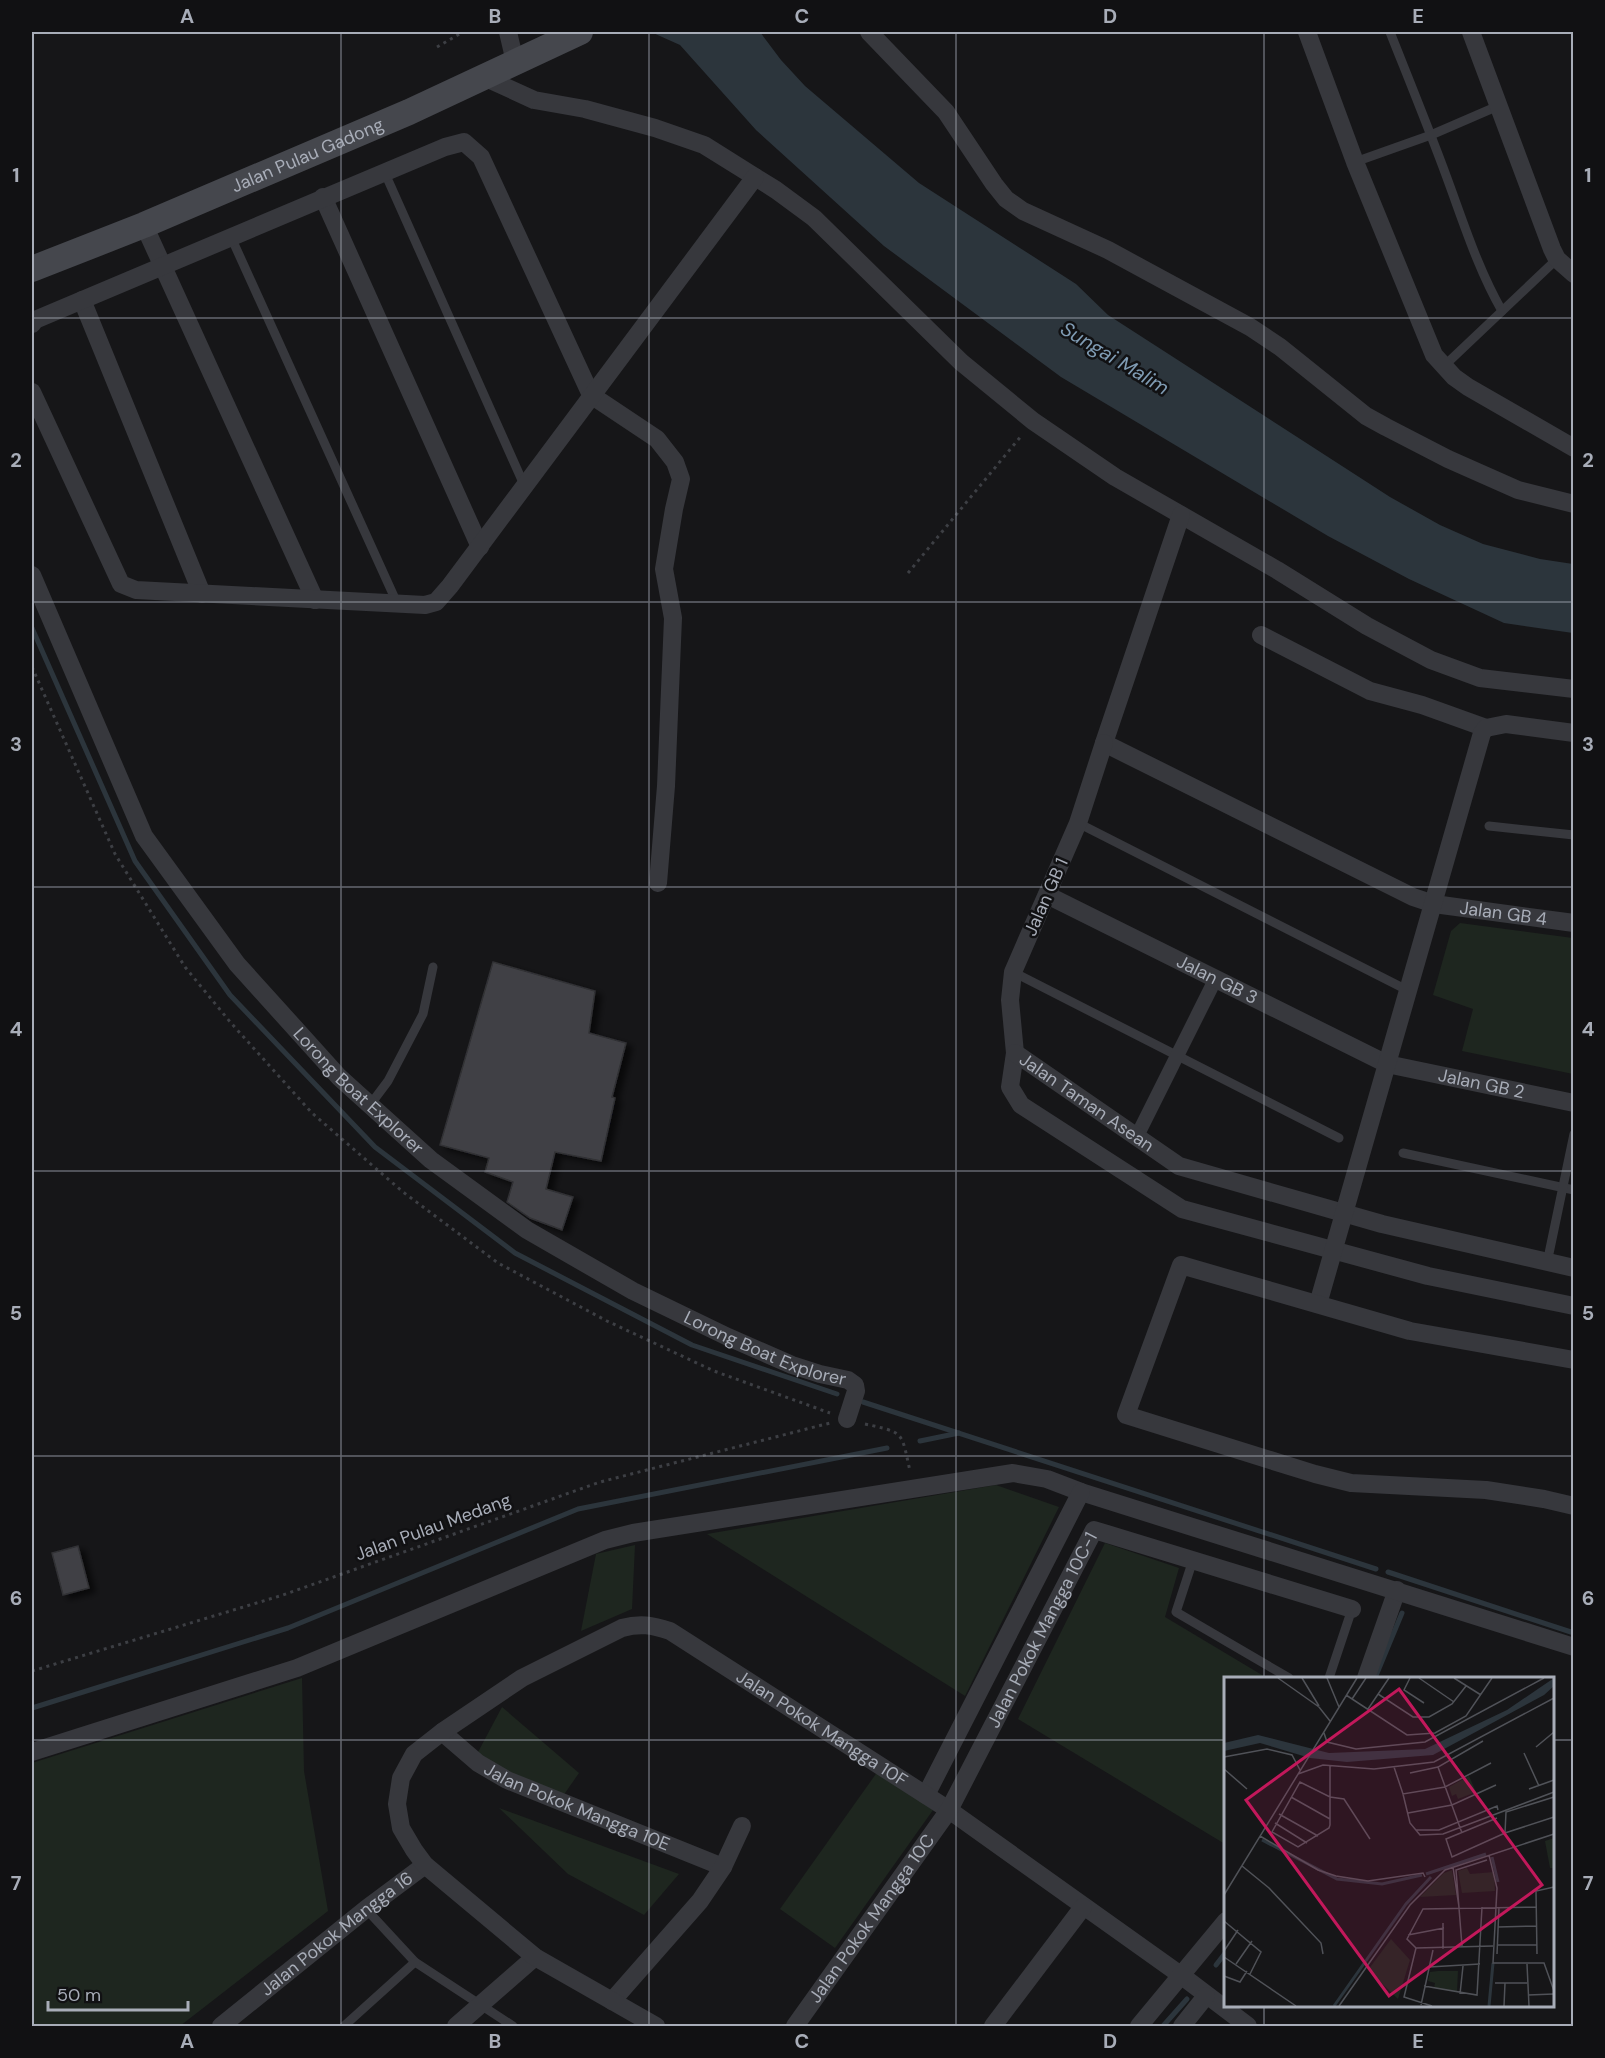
<svg xmlns="http://www.w3.org/2000/svg" width="1605" height="2058" viewBox="0 0 1605 2058" font-family="'DM Sans',sans-serif">
<defs>
<filter id="shadow"><feDropShadow dx="6" dy="4" stdDeviation="3" flood-color="#0009"/></filter>
</defs>
<rect width="100%" height="100%" fill="#161618"/>
<g fill="#1e261f">
<polygon points="1460,923 1573,938 1573,1074 1462,1051 1473,1009 1433,995 1451,931"/>
<polygon points="996,1485 1059,1507 965,1696 707,1534"/>
<polygon points="1105,1543 1179,1568 1165,1617 1267,1678 1226,1678 1225,1844 1018,1719"/>
<polygon points="635,1545 632,1609 581,1631 596,1554"/>
<polygon points="302,1678 304,1771 328,1911 180,2026 33,2026 32,1763"/>
<polygon points="502,1707 579,1773 563,1796 511,1782 477,1754"/>
<polygon points="878,1771 933,1810 835,1948 780,1909"/>
<polygon points="499,1808 679,1874 644,1915 568,1874"/>
</g>
<polygon fill="#2c353c" points="651,32 760,32 781,60 805,86 919,183 1076,284 1108,315 1390,497 1440,525 1483,544 1540,559 1573,564 1573,633 1504,623 1409,579 1328,536 1061,377 884,246 756,130 680,45"/>
<g fill="none" stroke-linecap="round" stroke-linejoin="round">
<g stroke="#2c353c" stroke-width="5">
<polyline points="32,628 135,861 230,995 375,1147 515,1253 692,1345 837,1394"/>
<polyline points="863,1402 1376,1569"/>
<polyline points="920,1441 959,1433"/>
<polyline points="1388,1572 1574,1633"/>
<polyline points="1375,1678 1402,1613"/>
<polyline points="32,1708 288,1628 578,1509 887,1448"/>
<polyline points="1216,1965 1226,1952"/>
<polyline points="1163,2026 1187,1999"/>
</g>
</g>
<g fill="#404145" stroke="#303034" stroke-width="1.5" filter="url(#shadow)">
<polygon points="493,962 595,991 589,1033 626,1043 612,1097 615,1098 601,1161 555,1152 546,1189 573,1197 562,1230 530,1218 507,1202 513,1182 485,1172 489,1158 440,1145"/>
<polygon points="78,1546 89,1588 63,1595 52,1553"/>
</g>
<g fill="none" stroke-linecap="round" stroke-linejoin="round">
<g stroke="#3d3f44" stroke-width="3" stroke-dasharray="3 4.5" stroke-linecap="butt">
<polyline points="437,47 463,32"/>
<polyline points="908,573 1022,435"/>
<polyline points="32,667 115,854 185,967 231,1023 312,1113 403,1192 498,1263 607,1321 714,1371 830,1413"/>
<path d="M 865,1424 C 905,1433 901,1431 910,1471"/>
<polyline points="32,1671 283,1595 600,1482 830,1423"/>
</g>
<g stroke="#37383d" stroke-width="9">
<path d="M 1390,32 C 1409,80 1429,129 1447,178 C 1464,224 1478,269 1502,311"/>
<polyline points="1355,162 1431,135 1498,106"/>
<polyline points="384,171 525,487"/>
<polyline points="231,237 397,603"/>
<polyline points="1443,367 1557,259"/>
<polyline points="1078,823 1409,991"/>
<polyline points="1489,826 1574,835"/>
<polyline points="1013,972 1339,1138"/>
<polyline points="370,1105 388,1081 423,1014 433,967"/>
<polyline points="1403,1153 1574,1190"/>
<polyline points="1547,1263 1574,1134"/>
<polyline points="1193,1560 1176,1612 1289,1678"/>
<polyline points="1329,1678 1352,1609"/>
<polyline points="366,1909 415,1962 513,2026"/>
<polyline points="344,2026 415,1962"/>
</g>
<polyline stroke="#37383d" stroke-width="14" points="1137,1136 1216,978"/>
<g stroke="#37383d" stroke-width="18">
<polyline points="508,32 515,62"/>
<polyline points="869,32 946,112 994,184 1006,199 1023,211 1108,250 1250,327 1280,347 1366,416 1386,427 1448,459 1518,490 1574,504"/>
<polyline points="1307,32 1355,162 1434,355 1454,377 1468,387 1574,448"/>
<polyline points="1471,32 1552,249 1557,259 1574,274"/>
<polyline points="484,77 534,100 585,109 655,128 704,145 776,190 814,218 961,362 1033,421 1115,477 1277,570 1367,626 1431,660 1480,678 1574,689"/>
<polyline points="323,197 480,547"/>
<polyline points="144,225 315,600"/>
<polyline points="82,300 202,594"/>
<polyline points="32,324 35,320 445,147 464,142 481,157 591,395 657,439 675,462 681,479 674,509 664,569 673,618 666,786 658,883"/>
<polyline points="32,392 121,584 136,590 425,605 436,602 450,586 755,177"/>
<path id="s1" d="M 1181,515 L 1104,743 L 1413,897 L 1434,904 L 1574,923"/>
<path id="s2" d="M 32,575 L 144,836 L 237,964 L 339,1077 L 431,1160 L 527,1230 L 633,1291 L 728,1337 L 792,1365 L 820,1374 L 848,1380 L 855,1385 L 856,1391 L 847,1419"/>
<polyline points="1261,635 1370,691 1422,705 1486,728"/>
<polyline points="1104,743 1078,823 1013,972 1010,1000 1015,1053 1010,1087 1021,1105 1182,1209 1428,1276 1574,1306"/>
<path id="s3" d="M 1047,895 L 1387,1064 L 1574,1103"/>
<path id="s4" d="M 1015,1053 L 1179,1166 L 1382,1224 L 1574,1268"/>
<polyline points="1318,1304 1482,733 1486,728 1506,724 1574,733"/>
<polyline points="1574,1360 1410,1331 1181,1265 1126,1415 1315,1474 1351,1483 1486,1490 1544,1499 1574,1506"/>
<polyline points="1366,1678 1397,1590"/>
<path id="s5" d="M 442,1732 L 478,1763 L 507,1780 L 723,1867"/>
<polyline points="32,1752 297,1668 605,1540 633,1533 1013,1473 1047,1479 1081,1492 1574,1647"/>
<polyline points="926,1795 1081,1492"/>
<polyline points="612,2001 700,1901 723,1867 742,1826"/>
<path id="s6" d="M 221,2026 L 366,1909 L 425,1865"/>
<polyline points="456,2026 535,1957"/>
<path id="s7" d="M 656,2026 L 535,1957 L 425,1865 L 414,1850 L 401,1828 L 397,1804 L 401,1778 L 414,1754 L 442,1732 L 522,1678 L 622,1628 C 640,1623 652,1625 670,1631 L 949,1810 L 1182,1976 L 1248,2026"/>
<path id="s8" d="M 795,2026 L 949,1810 L 1094,1530 L 1352,1609"/>
<polyline points="993,2026 1083,1907"/>
<polyline points="1139,2026 1226,1921"/>
<polyline points="1182,2026 1206,1996"/>
</g>
<path stroke="#45474d" stroke-width="26" id="s9" d="M 32,269 L 144,225 L 409,112 L 580,32"/>
</g>
<path fill="none" stroke="#a8adb8" stroke-width="1.5" stroke-opacity="0.55" d="M 341,32 L 341,2026M 649,32 L 649,2026M 956,32 L 956,2026M 1264,32 L 1264,1678M 32,318 L 1574,318M 32,602 L 1574,602M 32,887 L 1574,887M 32,1171 L 1574,1171M 32,1456 L 1574,1456M 32,1740 L 1226,1740M 1552,1740 L 1574,1740M 1264,2006 L 1264,2026"/>
<g text-anchor="middle" dominant-baseline="central" stroke-width="5" stroke-linejoin="round" paint-order="stroke">
<g font-size="18" fill="#a8adb8" stroke="#111113">
<text stroke="none"><textPath href="#s9" startOffset="298">Jalan Pulau Gadong</textPath></text>
<text transform="translate(1046 897) rotate(-66)">Jalan GB 1</text>
<text stroke="none"><textPath href="#s1" startOffset="678">Jalan GB 4</textPath></text>
<text stroke="none"><textPath href="#s3" startOffset="190">Jalan GB 3</textPath></text>
<text stroke="none"><textPath href="#s3" startOffset="476">Jalan GB 2</textPath></text>
<text stroke="none"><textPath href="#s2" startOffset="618">Lorong Boat Explorer</textPath></text>
<text stroke="none"><textPath href="#s4" startOffset="87">Jalan Taman Asean</textPath></text>
<text stroke="none"><textPath href="#s2" startOffset="1104">Lorong Boat Explorer</textPath></text>
<text transform="translate(433 1527) rotate(-20)">Jalan Pulau Medang</text>
<text stroke="none"><textPath href="#s8" startOffset="468">Jalan Pokok Mangga 10C-1</textPath></text>
<text stroke="none"><textPath href="#s7" startOffset="878">Jalan Pokok Mangga 10F</textPath></text>
<text stroke="none"><textPath href="#s5" startOffset="156">Jalan Pokok Mangga 10E</textPath></text>
<text stroke="none"><textPath href="#s8" startOffset="132">Jalan Pokok Mangga 10C</textPath></text>
<text stroke="none"><textPath href="#s6" startOffset="148">Jalan Pokok Mangga 16</textPath></text>
</g>
<g font-size="20" font-style="italic" fill="#7f9bb3" stroke="#111113">
<text transform="translate(1115 358) rotate(31)">Sungai Malim</text>
</g>
</g>
<g transform="translate(1224 1677)">
<rect width="330" height="330" fill="#161618"/>
<path d="M 245,99 L 252,115 L 234,122 L 232,117 L 228,119 L 225,110 ZM 330,161 L 330,191 L 326,191 L 321,164 ZM 243,191 L 246,197 L 270,195 L 271,214 L 238,216 L 234,194 ZM 228,193 L 232,218 L 196,220 L 220,196 ZM 167,262 L 186,283 L 174,322 L 144,293 ZM 214,294 L 234,294 L 233,315 L 210,311 L 211,306 L 204,304 L 206,295 Z" fill="#1e261f"/>
<path d="M 330,1 L 330,9 L 320,18 L 209,78 L 123,85 L 86,81 L 36,66 L 0,74 L 0,66 L 34,58 L 105,76 L 201,72 L 283,33 Z" fill="#2c353c"/>
<path fill="none" stroke="#2c353c" stroke-width="3" d="M 38,163 L 113,202 L 158,207 L 198,198M 268,180 L 274,205M 202,197 L 262,177M 110,329 L 182,227 L 207,200M 265,329 L 269,286"/>
<path fill="none" stroke="#505258" stroke-width="1.5" d="M 54,1 L 95,30 L 106,44M 78,1 L 95,29M 103,1 L 115,30M 186,1 L 180,13 L 200,26M 195,1 L 230,25M 230,1 L 257,18M 154,17 L 189,40 L 205,40 L 228,27 L 242,9M 122,18 L 183,58 L 211,56 L 242,39 L 268,1M 128,22 L 142,1M 144,32 L 165,1M 100,56 L 103,65 L 132,72 L 201,65 L 320,1M 312,70 L 330,55M 300,76 L 315,109M 0,80 L 43,72 L 68,78 L 76,93M 106,88 L 106,148 L 105,151 L 74,170 L 48,155 L 76,105 L 106,120 L 120,122 L 146,162M 170,90 L 179,117 L 221,110 L 267,86M 0,92 L 23,112M 186,96 L 214,90M 74,97 L 99,88 L 150,92 L 210,85 L 330,21M 305,112 L 330,103M 179,117 L 186,146 L 196,158 L 219,157 L 330,115M 67,120 L 106,142M 184,136 L 228,128 L 272,108M 55,137 L 94,159M 273,141 L 222,162 L 228,180 L 281,156 L 330,140M 51,146 L 83,166M 192,153 L 215,153 L 273,129 L 274,133M 238,156 L 214,90 L 259,64M 281,156 L 282,135 L 330,120M 36,159 L 94,193 L 112,199 L 144,204 L 199,196 L 201,200M 265,178 L 273,211 L 269,286 L 320,286 L 330,314M 18,189 L 45,211 L 97,266 L 99,277M 229,190 L 235,230M 0,218 L 133,1M 0,244 L 37,275 L 26,297M 274,250 L 313,249M 184,258 L 220,251M 274,268 L 313,268M 238,269 L 232,193 L 263,183M 269,269 L 192,271 L 183,262 L 199,232 L 312,230M 192,271 L 180,320 L 208,329M 219,272 L 219,246M 0,274 L 14,253M 273,277 L 275,230M 313,277 L 312,214 L 330,210M 0,280 L 72,329M 12,287 L 28,264M 303,287 L 305,329M 205,290 L 256,287M 0,299 L 16,305 L 23,294M 271,306 L 303,306M 200,309 L 253,318 L 258,230M 236,317 L 239,289M 304,318 L 330,317M 197,328 L 209,273M 115,329 L 186,228 L 221,193 L 330,157M 280,329 L 281,306"/>
<path fill="#c2185b" fill-opacity="0.15" stroke="#c2185b" stroke-width="3" d="M 175,12 L 318,208 L 165,319 L 22,123 Z"/>
<rect width="330" height="330" fill="none" stroke="#a8adb8" stroke-width="3"/>
</g>
<rect width="1605" height="2058" fill="none" stroke="#111113" stroke-width="66"/>
<path d="M48 2001v9h140v-9" fill="none" stroke="#a8adb8" stroke-width="3"/>
<text x="57" y="2001" font-size="18" fill="#a8adb8" stroke="#111113" stroke-width="4.5" paint-order="stroke">50 m</text>
<rect x="33" y="33" width="1539" height="1992" fill="none" stroke="#a8adb8" stroke-width="2"/>
<g font-size="20" text-anchor="middle" font-weight="bold" fill="#a8adb8">
<text x="187" y="23">A</text>
<text x="495" y="23">B</text>
<text x="802" y="23">C</text>
<text x="1110" y="23">D</text>
<text x="1418" y="23">E</text>
<text x="16" y="182">1</text>
<text x="1588" y="182">1</text>
<text x="16" y="467">2</text>
<text x="1588" y="467">2</text>
<text x="16" y="751">3</text>
<text x="1588" y="751">3</text>
<text x="16" y="1036">4</text>
<text x="1588" y="1036">4</text>
<text x="16" y="1320">5</text>
<text x="1588" y="1320">5</text>
<text x="16" y="1605">6</text>
<text x="1588" y="1605">6</text>
<text x="16" y="1890">7</text>
<text x="1588" y="1890">7</text>
<text x="187" y="2048">A</text>
<text x="495" y="2048">B</text>
<text x="802" y="2048">C</text>
<text x="1110" y="2048">D</text>
<text x="1418" y="2048">E</text>
</g>
</svg>
